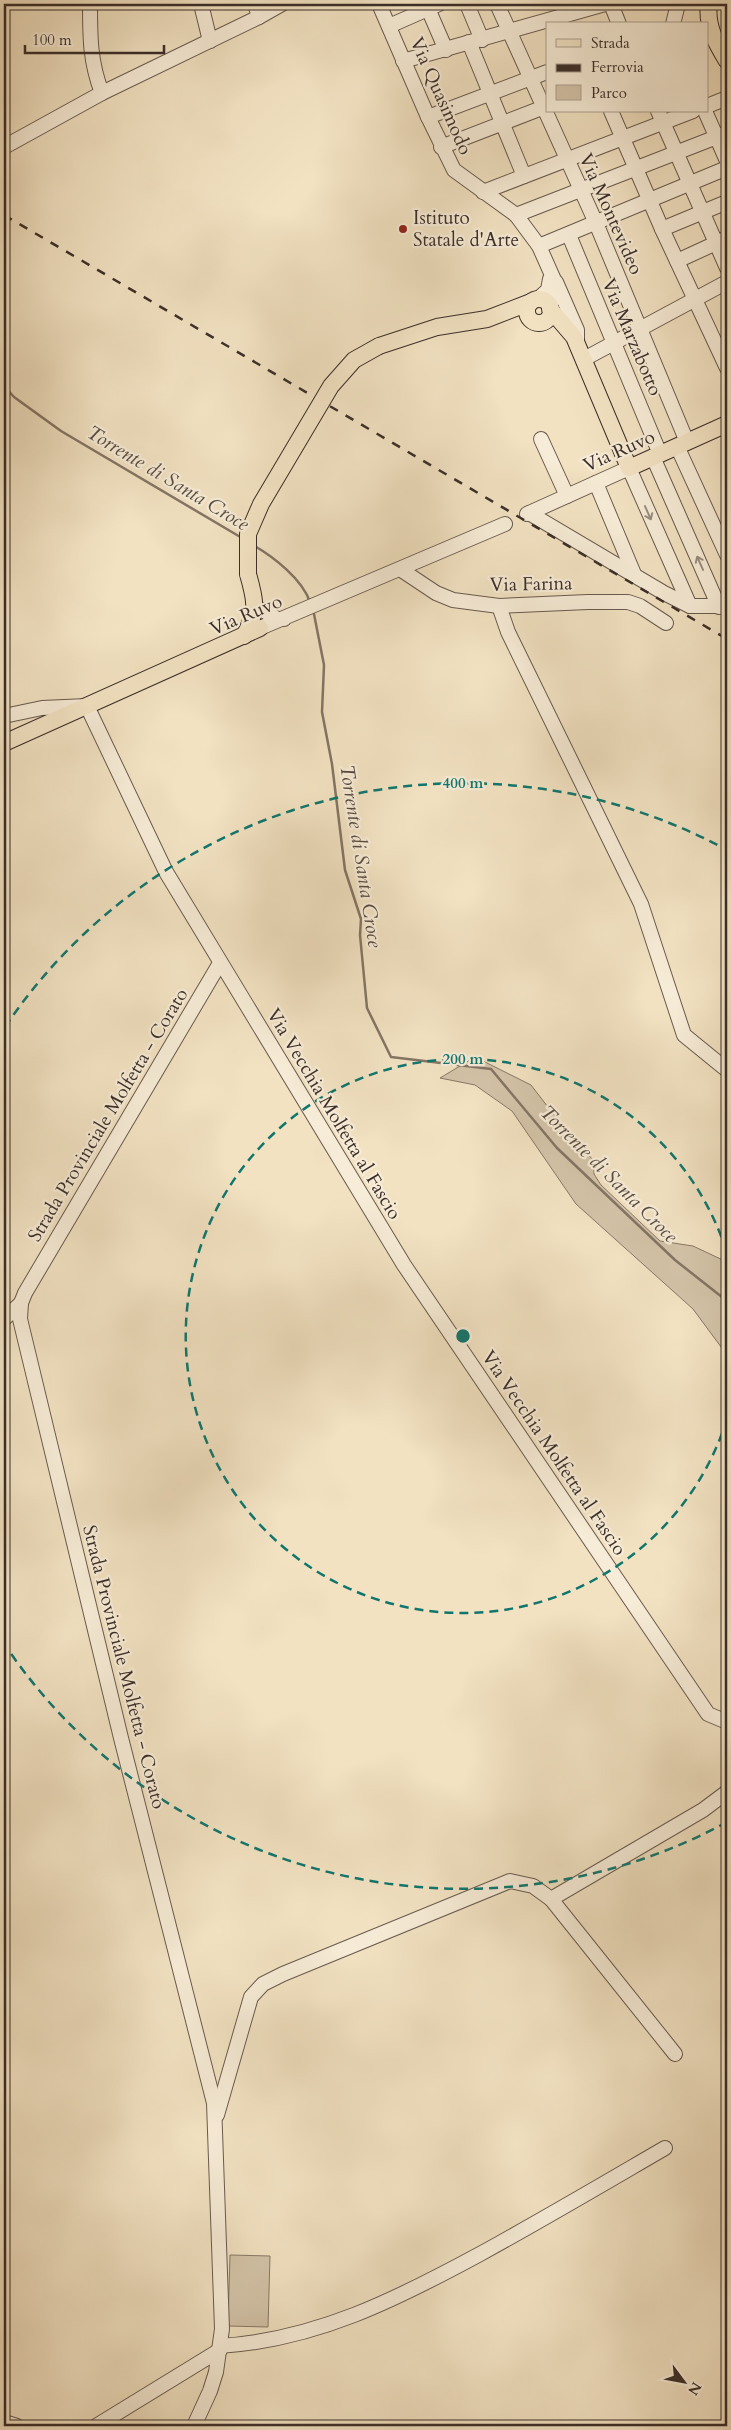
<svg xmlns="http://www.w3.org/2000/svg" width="731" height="2430" viewBox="0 0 731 2430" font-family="Cardo,serif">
<rect width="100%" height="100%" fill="#f2e2c2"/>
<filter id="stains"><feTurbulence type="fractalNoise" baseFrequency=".004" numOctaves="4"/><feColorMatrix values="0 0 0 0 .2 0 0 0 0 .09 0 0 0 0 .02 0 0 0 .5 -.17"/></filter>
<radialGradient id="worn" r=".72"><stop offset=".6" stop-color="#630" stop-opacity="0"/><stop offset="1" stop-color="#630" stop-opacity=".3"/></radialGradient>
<g fill="#d3c3a8" stroke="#877868">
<polygon points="475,1057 531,1085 564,1128 594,1161 594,1174 601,1185 660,1241 693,1246 727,1262 727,1355 693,1309 576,1204 512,1111 475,1085 440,1078"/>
<polygon points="230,2255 270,2256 268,2327 228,2326"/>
</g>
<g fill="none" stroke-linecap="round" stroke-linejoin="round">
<g stroke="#847566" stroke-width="2.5">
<polyline points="4,386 14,397 61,431 242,538"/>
<path d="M 253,545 C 274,557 302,579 310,602"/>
<polyline points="313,609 324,665 322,712 332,764 345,870 361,919 360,935 367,1008 391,1057 491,1069 557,1148 675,1260 727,1301"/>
</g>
<defs>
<g id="minor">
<path d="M 90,4 C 90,37 90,62 102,93"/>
<polyline points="201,4 210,41"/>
<polyline points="255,4 259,17"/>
<polyline points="379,4 428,117 454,170 516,215 539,246 555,282 555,294 550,307"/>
<polyline points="426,4 446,50"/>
<polyline points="467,4 482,40"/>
<polyline points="497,4 596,223 687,442"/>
<polyline points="611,4 619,24"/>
<polyline points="673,24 678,4"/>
<polyline points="389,26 439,4"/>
<polyline points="469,42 524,176"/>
<polyline points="403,61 605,4"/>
<polyline points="707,106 727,98"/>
<polyline points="611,111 662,229 727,368"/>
<polyline points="658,111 727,268"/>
<polyline points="705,111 727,161"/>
<polyline points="428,117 547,72"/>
<polyline points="4,147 102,93 259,17 282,4"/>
<polyline points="441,147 547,106"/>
<polyline points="483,192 693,111"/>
<polyline points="516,215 727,133"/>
<polyline points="662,229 727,202"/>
<polyline points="569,235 660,454"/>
<polyline points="539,246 727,168"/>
<polyline points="677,261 727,238"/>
<polyline points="556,282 577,330 577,344"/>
<polyline points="538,299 548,290 550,279"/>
<polyline points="584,359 727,282"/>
<polyline points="541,439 567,496"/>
<polyline points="677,446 727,555"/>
<polyline points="653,457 719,607"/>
<polyline points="596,483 634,574"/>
<polyline points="529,513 664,593 690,606 727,606"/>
<polyline points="527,514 629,468 690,606"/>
<polyline points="400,569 436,593 453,600 499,606 588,602 628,602 640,606 666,623"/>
<polyline points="499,606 508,632 641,904 684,1035 727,1070"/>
<polyline points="263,610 277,619 284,619"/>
<polyline points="260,628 505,524"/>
<polyline points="4,716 42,708 87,706 166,872 404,1265 708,1714 727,1722"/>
<polyline points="4,1319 21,1303"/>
<polyline points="551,1899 675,2054"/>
<polyline points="217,2115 251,1997 263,1984 283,1974 510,1881 533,1886 551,1899 703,1810 727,1792"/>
<path d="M 220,2346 C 316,2340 397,2299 480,2254 C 542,2220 603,2184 665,2148"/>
<polyline points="4,2422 17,2426"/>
<polyline points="96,2426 220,2350"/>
<polyline points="194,2426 210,2391 216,2372 222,2329 214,2103 121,1738 20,1319 21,1303 25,1293 220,963"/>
</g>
<g id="major">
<path d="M 709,4 C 706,26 716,43 727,61"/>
<circle cx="539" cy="311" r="12"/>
<polyline points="550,309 574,337 629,468 727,424"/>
<polyline points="379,346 437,327 487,319 531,302"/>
<path d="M 244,636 C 258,611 256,602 248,574"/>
<polyline points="4,743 260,628"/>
</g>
</defs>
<use href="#minor" stroke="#695b4f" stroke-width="16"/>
<use href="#major" stroke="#3b2e29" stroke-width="18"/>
<use href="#minor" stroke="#f7ecd7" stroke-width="14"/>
<use href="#major" stroke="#f2e2c2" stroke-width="16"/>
<polyline stroke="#3b2e29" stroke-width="2.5" stroke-dasharray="9 9" stroke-linecap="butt" points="4,215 727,639"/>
<defs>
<polyline id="major-bridge" points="248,574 248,534 261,504 331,386 354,360 379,346"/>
</defs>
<use href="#major-bridge" stroke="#3b2e29" stroke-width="18" stroke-linecap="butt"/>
<use href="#major-bridge" stroke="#f2e2c2" stroke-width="16"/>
</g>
<defs><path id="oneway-shaft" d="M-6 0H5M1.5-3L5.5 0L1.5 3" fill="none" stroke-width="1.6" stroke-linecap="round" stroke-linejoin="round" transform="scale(1.25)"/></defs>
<g stroke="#998d80">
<use href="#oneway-shaft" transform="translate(648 513) rotate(66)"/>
<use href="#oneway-shaft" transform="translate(700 563) rotate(-114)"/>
</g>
<g fill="none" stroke="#0f766e" stroke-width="2.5" stroke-dasharray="9 6">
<path d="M727 1419A277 277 0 1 1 727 1253"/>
<path d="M727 1822A553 553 0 0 1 5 1645M5 1027A553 553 0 0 1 727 850"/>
</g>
<circle fill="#8f2418" stroke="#f7ecd7" stroke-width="2" cx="403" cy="229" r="5"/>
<g text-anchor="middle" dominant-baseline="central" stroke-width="4.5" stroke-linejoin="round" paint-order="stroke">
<g font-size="19" fill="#3b2e29" stroke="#f7ecd7">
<text transform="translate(441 96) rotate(66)">Via Quasimodo</text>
<text transform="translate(611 214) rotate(66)">Via Montevideo</text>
<text transform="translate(632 337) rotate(67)">Via Marzabotto</text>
<text transform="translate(619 451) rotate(-24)">Via Ruvo</text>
<text transform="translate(531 584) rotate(-1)">Via Farina</text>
<text transform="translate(246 615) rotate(-23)">Via Ruvo</text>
<text transform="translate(334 1114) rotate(59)">Via Vecchia Molfetta al Fascio</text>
<text transform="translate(108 1115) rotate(-59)">Strada Provinciale Molfetta - Corato</text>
<text transform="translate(554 1453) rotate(56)">Via Vecchia Molfetta al Fascio</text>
<text transform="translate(124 1667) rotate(76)">Strada Provinciale Molfetta - Corato</text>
</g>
<g font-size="19" fill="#3b2e29" stroke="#f7ecd7" text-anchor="start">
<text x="413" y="218">Istituto<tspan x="413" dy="22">Statale d'Arte</tspan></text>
</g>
<g font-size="20" font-style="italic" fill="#594c42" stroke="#f7ecd7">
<text transform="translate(168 478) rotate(31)">Torrente di Santa Croce</text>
<text transform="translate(361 856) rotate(81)">Torrente di Santa Croce</text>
<text transform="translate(609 1174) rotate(45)">Torrente di Santa Croce</text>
</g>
</g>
<circle cx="463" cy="1336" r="8" fill="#0f766e" stroke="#f7ecd7" stroke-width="2.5"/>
<g font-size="15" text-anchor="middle" font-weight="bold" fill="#0f766e" stroke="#f7ecd7" stroke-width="4.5" stroke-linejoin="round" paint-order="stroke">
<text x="463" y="788">400 m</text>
<text x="463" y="1064">200 m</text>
</g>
<rect width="731" height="2430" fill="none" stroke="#f2e2c2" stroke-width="20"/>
<rect x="5" y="5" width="721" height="2420" fill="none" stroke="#3b2e29" stroke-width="2.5"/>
<rect x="10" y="10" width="711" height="2410" fill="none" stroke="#3b2e29"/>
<rect x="546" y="22" width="162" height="90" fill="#f7ecd7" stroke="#aca091"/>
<rect x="556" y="39" width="25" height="8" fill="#f2e2c2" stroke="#aca091"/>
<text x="591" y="48" font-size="15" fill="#3b2e29">Strada</text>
<rect x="556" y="64" width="25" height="8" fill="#3b2e29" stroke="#aca091"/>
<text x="591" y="72" font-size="15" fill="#3b2e29">Ferrovia</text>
<rect x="556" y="85" width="25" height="15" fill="#d3c3a8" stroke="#aca091"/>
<text x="591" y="98" font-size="15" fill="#3b2e29">Parco</text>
<g transform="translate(684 2382) rotate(122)" stroke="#f7ecd7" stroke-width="4" paint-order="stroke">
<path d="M0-4L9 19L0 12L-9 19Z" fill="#3b2e29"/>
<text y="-8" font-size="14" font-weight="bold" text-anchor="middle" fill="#3b2e29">N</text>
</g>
<path d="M25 45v8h139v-8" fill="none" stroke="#3b2e29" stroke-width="2.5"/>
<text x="32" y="45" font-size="15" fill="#3b2e29" stroke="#f7ecd7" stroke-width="4" paint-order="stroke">100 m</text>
<rect width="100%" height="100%" filter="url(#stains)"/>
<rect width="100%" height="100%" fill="url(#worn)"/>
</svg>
